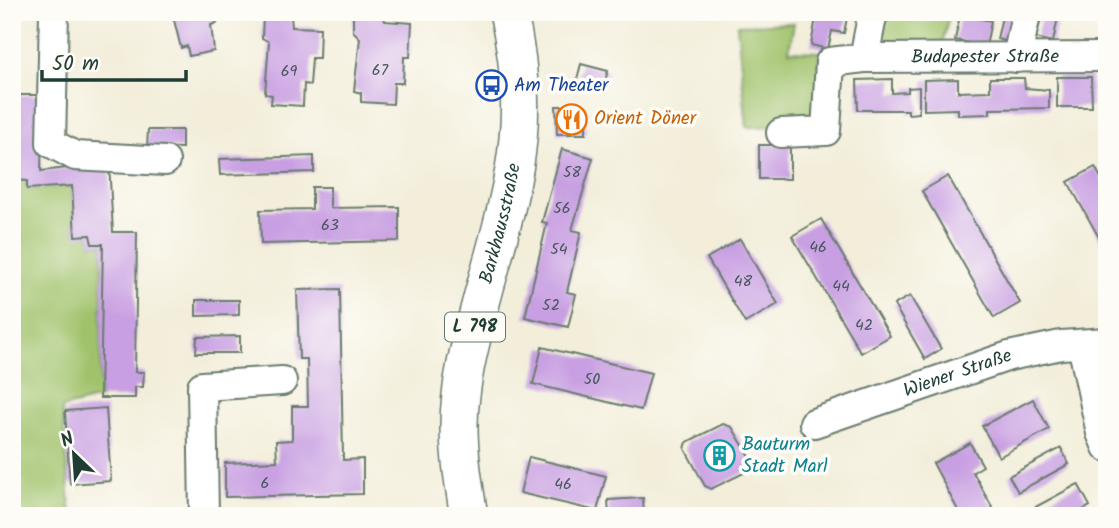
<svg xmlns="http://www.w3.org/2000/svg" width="1119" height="528" viewBox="0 0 1119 528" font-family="Kalam,sans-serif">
<rect width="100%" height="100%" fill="#fdfcf7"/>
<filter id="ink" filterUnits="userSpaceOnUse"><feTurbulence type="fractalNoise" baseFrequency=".0143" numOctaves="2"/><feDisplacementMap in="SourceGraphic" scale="14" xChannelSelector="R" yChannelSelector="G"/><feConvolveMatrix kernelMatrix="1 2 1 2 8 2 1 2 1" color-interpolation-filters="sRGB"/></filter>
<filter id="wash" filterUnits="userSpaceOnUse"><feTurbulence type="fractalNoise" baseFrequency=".00686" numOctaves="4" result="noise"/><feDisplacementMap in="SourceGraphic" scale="28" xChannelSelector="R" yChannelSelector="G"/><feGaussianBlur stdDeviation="1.57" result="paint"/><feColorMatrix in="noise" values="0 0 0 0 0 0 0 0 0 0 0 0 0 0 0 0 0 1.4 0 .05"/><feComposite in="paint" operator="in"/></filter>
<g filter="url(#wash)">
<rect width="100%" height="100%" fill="#f3eeda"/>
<g fill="#a0c26b" stroke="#608050" stroke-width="2">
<polygon points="880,12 950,12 941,49 884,47 880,43"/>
<polygon points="794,23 789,51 819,52 818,118 812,125 747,127 737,25"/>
<polygon points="12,180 26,181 27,189 72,186 75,235 90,235 92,244 103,244 100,398 62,408 71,516 12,516"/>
</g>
<g id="blocks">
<g fill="#c89fe2">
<polygon points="172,12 215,12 217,23 211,25 214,51 189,56 187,46 181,48"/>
<polygon points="353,12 383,12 385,21 412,23 410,57 404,57 403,83 394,83 393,104 361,102 361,93 354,91 360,38 353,31"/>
<polygon points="817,12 848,12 844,33 832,31 828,49 811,45"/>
<polygon points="1003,12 1021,12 1014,43 997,39"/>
<polygon points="1042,14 1058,17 1053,42 1036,38"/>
<polygon points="263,15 291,16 292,27 320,28 319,58 312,58 310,85 304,84 303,106 271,104 272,95 265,94 269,42 262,38"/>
<polygon points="960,15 991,21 986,46 955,40"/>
<polygon points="581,64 608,71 602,90 576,83"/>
<polygon points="1057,77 1091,77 1092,107 1057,107"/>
<polygon points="990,78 1024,78 1025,88 1049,90 1049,108 990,109 990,114 958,115 958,109 924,110 924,80 958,79 958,92 990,91"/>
<polygon points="892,79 892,93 908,92 908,88 919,87 919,113 908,114 908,110 858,110 857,80"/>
<polygon points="12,95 43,95 41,171 109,163 113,232 137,232 135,372 144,372 143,387 135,387 135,398 100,398 103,244 92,244 90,235 75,236 72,186 27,189 27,181 12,180"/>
<polygon points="556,106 586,106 586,134 557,134"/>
<polygon points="148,130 182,130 182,148 147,147"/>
<rect x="759" y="145" width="31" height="34"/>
<polygon points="562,149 593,158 572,230 581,232 567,292 576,294 568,327 525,317 547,223 542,222"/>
<polygon points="314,156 314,172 220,175 219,159"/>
<polygon points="1095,167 1107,189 1107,252 1068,182"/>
<polygon points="948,176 1020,303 994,318 922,191"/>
<polygon points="312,187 330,187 330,208 399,207 399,241 261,244 260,210 312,209"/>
<polygon points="821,219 890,336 861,353 792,236"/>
<polygon points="740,239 778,304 745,323 707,258"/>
<polygon points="340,289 343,460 363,459 363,494 225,497 225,463 277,461 276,441 292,440 292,406 308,406 307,359 299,359 297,290"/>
<polygon points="910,296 941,349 925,359 894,305"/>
<polygon points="196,300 239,300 239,315 196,316"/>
<polygon points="240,336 240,353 196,353 197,337"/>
<polygon points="542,347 651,373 641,410 533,384"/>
<polygon points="1033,399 1049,429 999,457 982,426"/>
<polygon points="106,408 111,481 70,484 65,411"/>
<polygon points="723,424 732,427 753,462 750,470 711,489 705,486 685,449 687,442"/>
<polygon points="970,443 983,466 973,472 997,516 961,516 933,463"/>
<polygon points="1061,448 1069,464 1018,492 1009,476"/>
<polygon points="529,457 606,476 597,511 520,493"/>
<polygon points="1078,484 1090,506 1072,516 1030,516 1028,511"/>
<polygon points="643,498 644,516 609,516 608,500"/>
</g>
</g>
</g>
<g filter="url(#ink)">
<use href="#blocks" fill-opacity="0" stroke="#697b6e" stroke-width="2"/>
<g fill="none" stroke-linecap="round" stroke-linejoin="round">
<defs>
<g id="minor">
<polyline points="54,12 51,143 75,156 165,161"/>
<path id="s1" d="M 873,12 L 864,58 L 1107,57"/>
<polyline points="1017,58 1026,14"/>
<polyline points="781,133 826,131 830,62 864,58"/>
<polyline points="1082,344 1101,433 1107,447"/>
<path id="s2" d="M 814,423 L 1009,356 L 1061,345 L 1107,342"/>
<polyline points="204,516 202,386 282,381"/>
</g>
<g id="major">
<path id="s3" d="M 469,516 C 464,486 459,456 459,426 C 459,382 472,337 483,295 C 496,247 514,188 518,139 C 522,98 518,53 508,12"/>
</g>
</defs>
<use href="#minor" stroke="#697b6e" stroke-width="32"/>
<use href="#major" stroke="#697b6e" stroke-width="40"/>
<use href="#minor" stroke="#fff" stroke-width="28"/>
<use href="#major" stroke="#fff" stroke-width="37"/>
</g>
</g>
<defs>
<symbol id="bus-ring" viewBox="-11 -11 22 22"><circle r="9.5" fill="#fdfcf7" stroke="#1a4fb4" stroke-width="1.5"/><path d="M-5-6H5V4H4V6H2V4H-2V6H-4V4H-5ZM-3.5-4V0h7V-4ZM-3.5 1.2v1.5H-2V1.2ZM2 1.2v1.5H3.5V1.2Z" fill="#1a4fb4"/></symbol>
<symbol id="restaurant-ring" viewBox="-11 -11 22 22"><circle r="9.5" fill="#fdfcf7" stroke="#e8710a" stroke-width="1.5"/><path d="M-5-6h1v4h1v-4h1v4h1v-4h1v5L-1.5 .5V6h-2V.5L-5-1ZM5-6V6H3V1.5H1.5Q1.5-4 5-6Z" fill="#e8710a"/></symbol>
<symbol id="building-ring" viewBox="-11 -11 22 22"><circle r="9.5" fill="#fdfcf7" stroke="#0f9aa8" stroke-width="1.5"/><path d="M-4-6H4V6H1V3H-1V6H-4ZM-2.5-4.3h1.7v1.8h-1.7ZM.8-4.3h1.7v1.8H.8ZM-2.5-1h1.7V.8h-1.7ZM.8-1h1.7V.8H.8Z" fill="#0f9aa8"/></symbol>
</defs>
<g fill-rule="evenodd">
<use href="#bus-ring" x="474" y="68" width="35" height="35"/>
<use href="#restaurant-ring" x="554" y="102" width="35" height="35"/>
<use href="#building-ring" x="702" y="438" width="35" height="35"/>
</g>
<g text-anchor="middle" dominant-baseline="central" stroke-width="7" stroke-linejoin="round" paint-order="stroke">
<g font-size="16" fill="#495660">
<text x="380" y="70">67</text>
<text x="289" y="71">69</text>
<text x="572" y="172">58</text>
<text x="562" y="208">56</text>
<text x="330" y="225">63</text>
<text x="818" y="247">46</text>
<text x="559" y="249">54</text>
<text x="743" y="281">48</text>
<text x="841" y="286">44</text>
<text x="551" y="305">52</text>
<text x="864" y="325">42</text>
<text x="592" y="379">50</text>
<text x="265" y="483">6</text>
<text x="563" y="484">46</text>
</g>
<rect fill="#fdfcf7" stroke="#62766e" stroke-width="2" x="445" y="312.5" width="60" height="29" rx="5"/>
<g font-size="18" font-weight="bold" fill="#1f3d34">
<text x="475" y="327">L 798</text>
</g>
<g font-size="19" fill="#1f3d34" stroke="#fdfcf7">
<text stroke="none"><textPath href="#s1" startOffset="168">Budapester Straße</textPath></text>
<text stroke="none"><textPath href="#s3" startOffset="298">Barkhausstraße</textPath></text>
<text stroke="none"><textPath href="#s2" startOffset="152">Wiener Straße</textPath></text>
</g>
<g font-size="19" fill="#164399" stroke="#fdfcf7" text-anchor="start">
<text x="514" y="86">Am Theater</text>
</g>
<g font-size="19" fill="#c56008" stroke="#fdfcf7" text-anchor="start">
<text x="594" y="119">Orient Döner</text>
</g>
<g font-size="19" fill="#0d838f" stroke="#fdfcf7" text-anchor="start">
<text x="742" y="445">Bauturm<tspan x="742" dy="22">Stadt Marl</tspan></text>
</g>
</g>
<rect width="1119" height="528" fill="none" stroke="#fdfcf7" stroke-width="42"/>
<g transform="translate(74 454) rotate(335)" stroke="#fdfcf7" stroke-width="5" paint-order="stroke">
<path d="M0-5L12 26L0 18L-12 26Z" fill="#1f3d34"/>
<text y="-10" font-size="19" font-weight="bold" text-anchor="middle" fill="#1f3d34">N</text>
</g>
<path d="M42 70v10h144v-10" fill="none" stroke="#1f3d34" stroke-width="3.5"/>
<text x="52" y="70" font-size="21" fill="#1f3d34" stroke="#fdfcf7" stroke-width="5" paint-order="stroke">50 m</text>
</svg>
